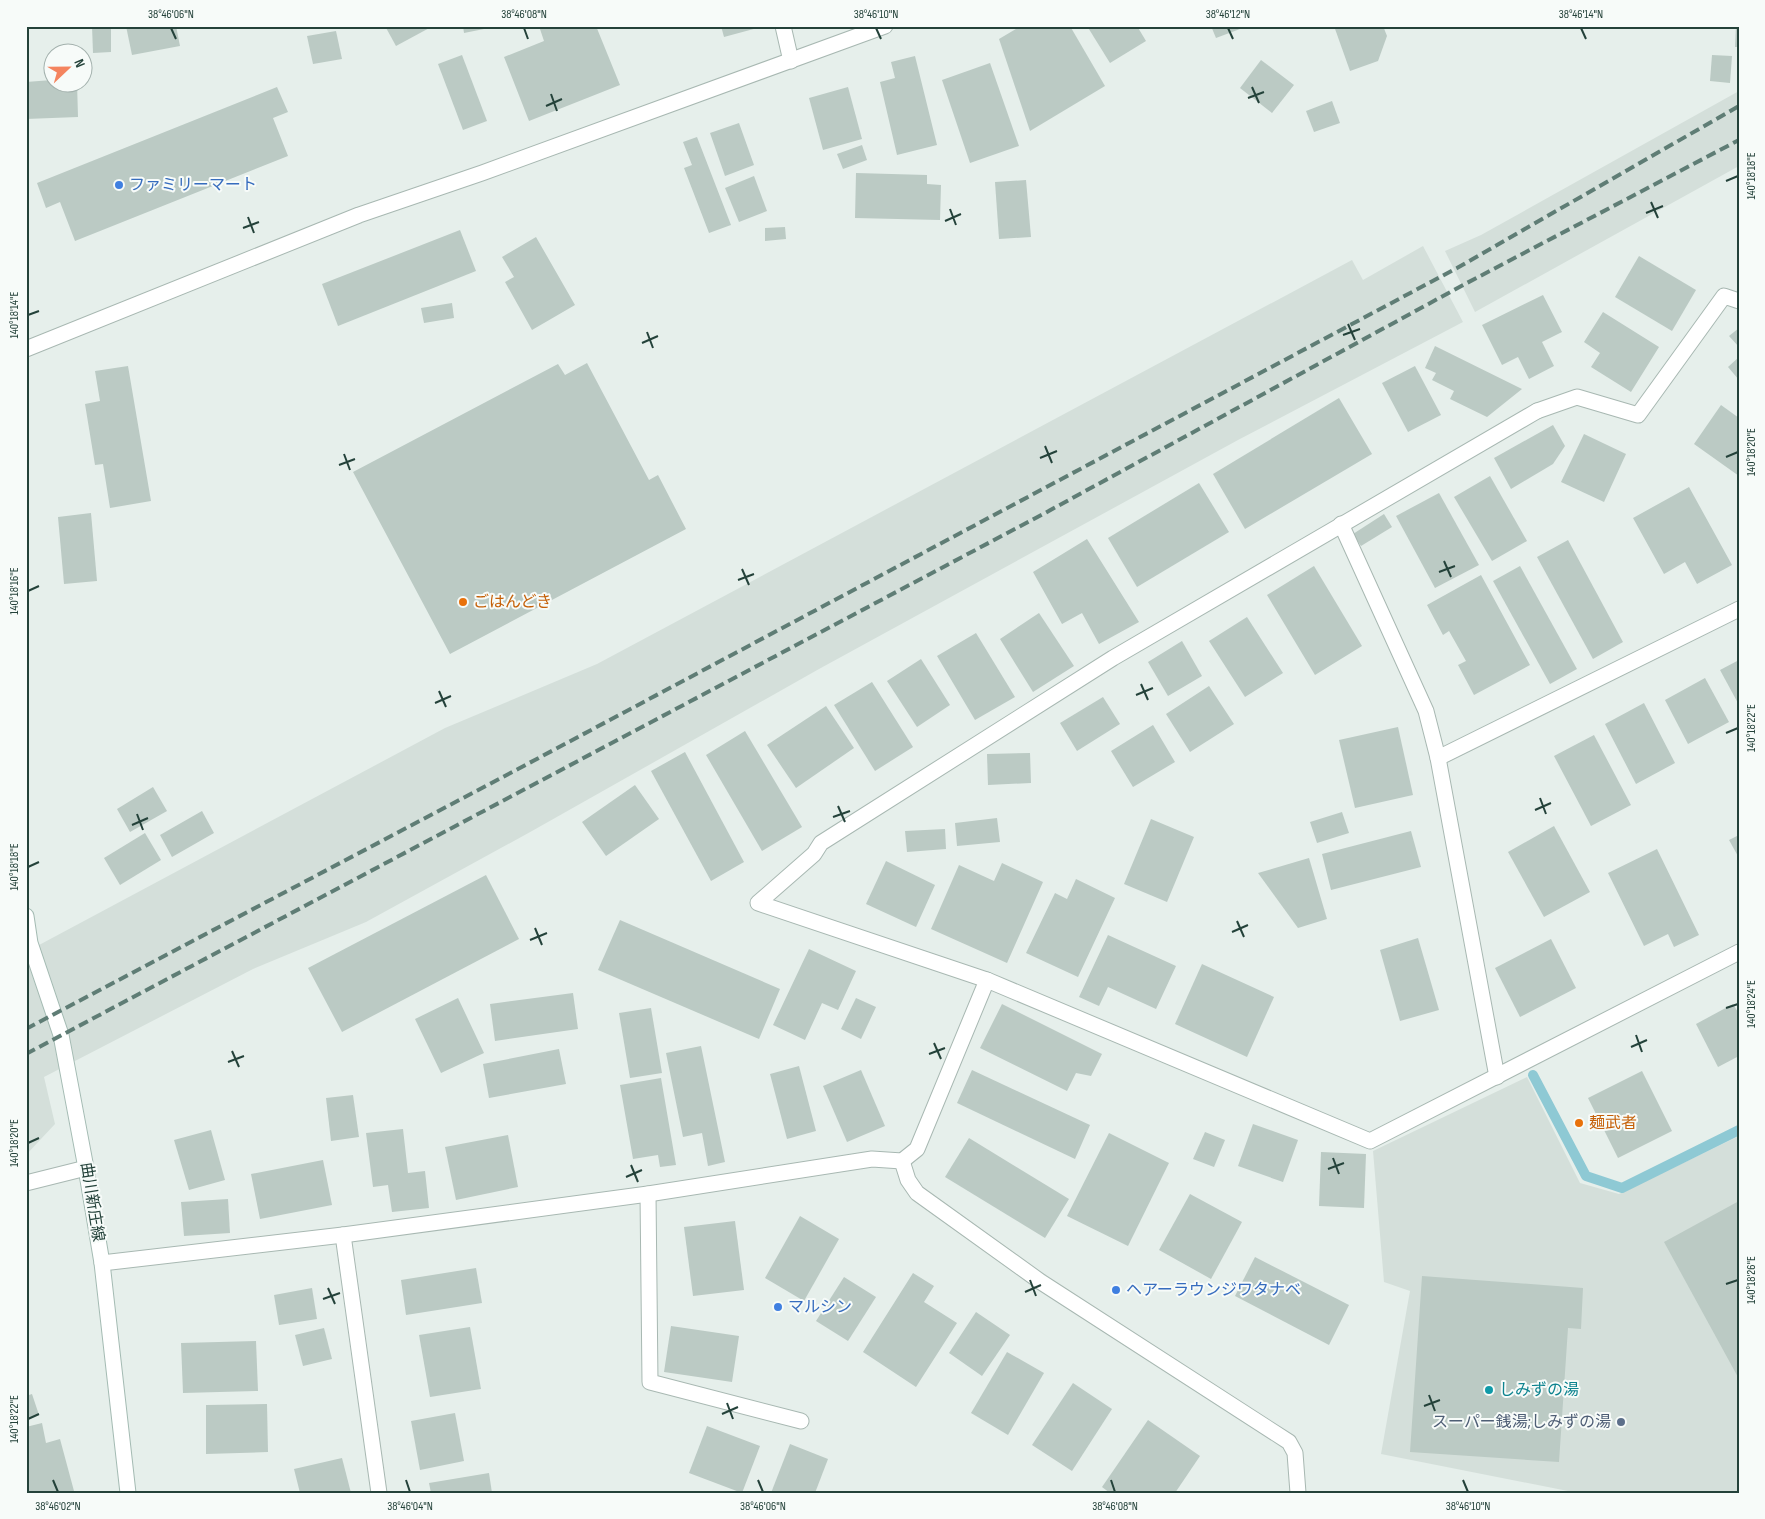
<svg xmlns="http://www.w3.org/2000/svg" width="1765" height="1519" viewBox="0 0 1765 1519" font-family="'Sofia Sans Condensed','Noto Sans JP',sans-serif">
<rect width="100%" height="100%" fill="#e6efeb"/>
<g fill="#d4dfda">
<polygon points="1739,91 1739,166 1475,312 1445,251 1481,235"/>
<polygon points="1423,246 1463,322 1238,440 819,669 532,831 366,922 253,969 44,1077 55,1124 26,1155 26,952 445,728 597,664 1352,260 1363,280"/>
<polygon points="1527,1077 1580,1183 1619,1194 1739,1136 1739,1493 1578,1493 1381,1454 1410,1291 1384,1282 1373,1151"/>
</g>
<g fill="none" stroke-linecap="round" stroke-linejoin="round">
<polyline stroke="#8ec9d4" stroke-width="10" points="1533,1075 1586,1176 1622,1188 1739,1130"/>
</g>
<g fill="#bbcac4">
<polygon points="92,26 111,26 111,52 93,53"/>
<polygon points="126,26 176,26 180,46 132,55"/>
<polygon points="385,26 433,26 396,46"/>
<polygon points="463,26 494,26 494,27 464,33"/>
<polygon points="539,26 596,26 620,85 529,121 504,57 544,41"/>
<polygon points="721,26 761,26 761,27 724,37"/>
<polygon points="1021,26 1070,26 1105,86 1030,131 999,39"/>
<polygon points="1087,26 1137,26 1146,41 1110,63"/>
<polygon points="1211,26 1248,26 1216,38"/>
<polygon points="1334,26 1383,26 1387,36 1378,61 1350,71"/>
<polygon points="1736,26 1739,26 1739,47 1735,47"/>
<polygon points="336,31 342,59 313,64 307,36"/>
<polygon points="462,55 487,121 463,130 438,64"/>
<polygon points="1712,55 1732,56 1730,83 1710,81"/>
<polygon points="915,56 937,145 897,155 880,82 895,78 891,62"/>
<polygon points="1261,60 1294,85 1272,113 1240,88"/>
<polygon points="990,63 1019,146 970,163 942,80"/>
<polygon points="52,80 52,82 77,82 78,117 26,119 26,82"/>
<polygon points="277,87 288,112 273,118 288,156 75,241 60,202 46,208 37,183"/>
<polygon points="848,87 862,139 823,150 809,98"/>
<polygon points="1332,101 1340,123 1314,132 1306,111"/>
<polygon points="739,123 754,165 725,176 710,133"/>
<polygon points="697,137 731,225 709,233 684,168 692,165 683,142"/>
<polygon points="862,145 867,160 843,169 837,154"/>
<polygon points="856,173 927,175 927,184 941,185 940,220 855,218"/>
<polygon points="754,176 767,211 739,222 725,188"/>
<polygon points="1026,180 1031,237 999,239 995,182"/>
<polygon points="785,227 786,239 765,241 765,228"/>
<polygon points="460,230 476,271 338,326 322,284"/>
<polygon points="536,237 575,305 532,330 505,282 514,277 502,257"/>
<polygon points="1639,256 1696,290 1672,331 1615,297"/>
<polygon points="1543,295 1562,332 1542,342 1554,366 1529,379 1518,357 1502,365 1482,325"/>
<polygon points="452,303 454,318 424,323 421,308"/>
<polygon points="1603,312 1659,347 1631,392 1591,367 1600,353 1584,342"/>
<polygon points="1739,328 1739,347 1729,336"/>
<polygon points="1435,346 1522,389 1487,417 1450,399 1454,391 1432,380 1436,373 1425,368"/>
<polygon points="1739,357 1739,380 1728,367"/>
<polygon points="587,363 649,480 658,475 686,529 450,654 353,472 558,364 565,375"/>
<polygon points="128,366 151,501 110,508 103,464 95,465 85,404 100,401 95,371"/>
<polygon points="1415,366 1441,415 1408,432 1382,383"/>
<polygon points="1339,398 1372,454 1245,529 1213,474"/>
<polygon points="1721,405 1739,418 1739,476 1694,444"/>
<polygon points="1553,425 1565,446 1553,464 1511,489 1494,458"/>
<polygon points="1584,434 1626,454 1604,502 1561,482"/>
<polygon points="1490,476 1527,541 1492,561 1454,497"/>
<polygon points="1199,483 1229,532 1137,587 1108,538"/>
<polygon points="1689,487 1732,565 1697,584 1685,562 1664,574 1633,518"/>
<polygon points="1439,493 1479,565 1435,588 1396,516"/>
<polygon points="91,513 97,581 64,584 58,517"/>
<polygon points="1384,514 1392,527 1361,546 1353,534"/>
<polygon points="1087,539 1139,622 1099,644 1082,613 1062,624 1033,572"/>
<polygon points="1568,540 1623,642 1593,659 1537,557"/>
<polygon points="1314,566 1362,646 1315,675 1267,595"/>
<polygon points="1520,566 1577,669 1550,684 1493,581"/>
<polygon points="1481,575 1530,665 1474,695 1458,665 1466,661 1449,631 1443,635 1427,605"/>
<polygon points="1039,613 1074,666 1033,692 1000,639"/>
<polygon points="1247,617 1283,673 1245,697 1209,641"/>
<polygon points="976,633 1015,697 975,720 937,656"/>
<polygon points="1182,641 1202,676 1168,696 1148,662"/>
<polygon points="921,659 950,705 917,727 887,681"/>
<polygon points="1739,660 1739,705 1720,670"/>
<polygon points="1705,678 1729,722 1688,744 1665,700"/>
<polygon points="872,682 913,747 875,771 834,705"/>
<polygon points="1209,686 1234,724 1190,752 1166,714"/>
<polygon points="1103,697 1120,724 1077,751 1060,723"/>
<polygon points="1644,703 1675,763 1636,784 1605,724"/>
<polygon points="826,706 854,748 796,788 767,745"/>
<polygon points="1153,725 1175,762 1133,787 1111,751"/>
<polygon points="1398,727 1413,795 1355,808 1339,740"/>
<polygon points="745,731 802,827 762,851 706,755"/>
<polygon points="1594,735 1631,805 1591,826 1554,756"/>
<polygon points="685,752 744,862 711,881 651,771"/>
<polygon points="1030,753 1031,783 988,785 987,754"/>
<polygon points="635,785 659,819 606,856 582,822"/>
<polygon points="153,787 167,811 130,832 117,809"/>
<polygon points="202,811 214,833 172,857 160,835"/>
<polygon points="1342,812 1349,833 1317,843 1310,822"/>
<polygon points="997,818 1000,842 957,846 955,823"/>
<polygon points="1151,819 1194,837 1167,902 1124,884"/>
<polygon points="1554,826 1590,892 1544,917 1508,852"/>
<polygon points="945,829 946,849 907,852 905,831"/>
<polygon points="1411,831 1421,867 1331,890 1322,854"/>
<polygon points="145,833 161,860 120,885 104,858"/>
<polygon points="1739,835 1739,858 1729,840"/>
<polygon points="1657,849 1699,935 1674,947 1668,934 1644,946 1608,873"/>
<polygon points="1309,858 1327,919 1298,928 1258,873"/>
<polygon points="886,861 935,885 916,927 866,904"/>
<polygon points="1002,863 1043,882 1007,963 931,929 959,865 994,881"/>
<polygon points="486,875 519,939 342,1032 308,968"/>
<polygon points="1076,879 1115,898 1078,977 1026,953 1055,893 1067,899"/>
<polygon points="620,920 780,989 759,1039 598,970"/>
<polygon points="1108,935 1176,966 1156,1009 1108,987 1099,1006 1079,997"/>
<polygon points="1418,938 1439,1010 1400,1021 1380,950"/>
<polygon points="1551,939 1576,988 1520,1017 1495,968"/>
<polygon points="809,949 856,971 838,1010 822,1003 805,1040 773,1025"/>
<polygon points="1202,964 1274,997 1247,1057 1175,1024"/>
<polygon points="573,993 578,1029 495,1041 490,1004"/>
<polygon points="458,998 484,1053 441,1073 415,1019"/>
<polygon points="856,998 876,1007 861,1039 841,1029"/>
<polygon points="1002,1004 1102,1054 1091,1076 1076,1073 1067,1091 980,1048"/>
<polygon points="1733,1004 1739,1014 1739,1056 1718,1067 1696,1024"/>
<polygon points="651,1008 662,1073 630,1078 619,1013"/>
<polygon points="701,1046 725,1162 708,1166 702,1133 683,1137 666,1053"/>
<polygon points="559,1049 566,1084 489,1098 483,1064"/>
<polygon points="799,1066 816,1131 787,1139 770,1074"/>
<polygon points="861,1070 885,1126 847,1142 823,1086"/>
<polygon points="972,1070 1090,1125 1075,1159 957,1103"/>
<polygon points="1642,1071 1672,1131 1618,1158 1588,1098"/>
<polygon points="661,1078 676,1165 660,1167 658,1155 633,1159 620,1085"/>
<polygon points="353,1095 359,1137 331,1141 326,1098"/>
<polygon points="1253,1124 1298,1140 1283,1182 1238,1166"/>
<polygon points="403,1129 408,1173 425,1171 429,1208 392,1212 388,1185 373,1187 366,1133"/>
<polygon points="211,1130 225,1180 189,1190 174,1140"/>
<polygon points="1205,1132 1225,1140 1214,1167 1193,1159"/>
<polygon points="1109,1133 1169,1163 1128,1246 1067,1216"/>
<polygon points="508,1135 518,1187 456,1200 445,1147"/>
<polygon points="969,1138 1069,1199 1045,1238 945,1177"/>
<polygon points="1321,1152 1366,1154 1364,1208 1319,1206"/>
<polygon points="323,1160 332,1205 260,1219 251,1174"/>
<polygon points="1190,1194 1242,1222 1211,1279 1159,1250"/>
<polygon points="228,1199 230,1233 184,1236 181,1202"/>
<polygon points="1739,1201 1739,1379 1664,1242"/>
<polygon points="800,1216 839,1239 804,1301 765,1278"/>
<polygon points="735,1221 744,1290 693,1296 684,1227"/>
<polygon points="1255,1257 1349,1305 1329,1345 1235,1296"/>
<polygon points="476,1268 482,1303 406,1315 401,1280"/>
<polygon points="913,1273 934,1286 924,1302 957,1323 916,1387 863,1352"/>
<polygon points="1422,1276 1583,1288 1581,1329 1568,1328 1559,1462 1410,1452"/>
<polygon points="844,1277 876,1297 848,1341 816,1321"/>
<polygon points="312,1288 317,1319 279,1325 274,1295"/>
<polygon points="976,1312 1010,1335 982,1376 949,1353"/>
<polygon points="671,1326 739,1336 732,1382 664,1372"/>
<polygon points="470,1327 481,1389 430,1397 419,1335"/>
<polygon points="324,1328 332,1359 303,1366 295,1335"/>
<polygon points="256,1341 258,1391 183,1393 181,1343"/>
<polygon points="1007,1352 1044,1373 1008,1435 971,1413"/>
<polygon points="1073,1383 1112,1409 1072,1471 1032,1445"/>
<polygon points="32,1394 39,1415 26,1419 26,1396"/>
<polygon points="267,1404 268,1452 206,1454 206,1405"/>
<polygon points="455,1413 464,1461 420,1470 411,1421"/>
<polygon points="1148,1420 1200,1456 1175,1493 1110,1493 1102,1487"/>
<polygon points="42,1423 46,1443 60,1439 74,1491 26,1493 26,1427"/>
<polygon points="707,1426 760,1446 742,1493 689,1473"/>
<polygon points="790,1444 828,1459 815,1493 771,1493"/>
<polygon points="342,1458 351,1493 300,1493 294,1469"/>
<polygon points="489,1473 492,1493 431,1493 429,1483"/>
</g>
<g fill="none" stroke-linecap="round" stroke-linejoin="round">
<defs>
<g id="service">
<polyline points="1537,411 1577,397 1638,415 1724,296 1739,301"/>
<polyline points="1341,524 1426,711 1438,758 1497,1077"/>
<polyline points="1438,758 1739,609"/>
<polyline points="648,1194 650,1382 801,1421"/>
<polyline points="343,1235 379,1493"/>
</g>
<g id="minor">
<polyline points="783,26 791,61"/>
<polyline points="1537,411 1113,658 821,843 814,854 758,903 987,980 1370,1141 1739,952"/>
<polyline points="902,1161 908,1180 917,1193 1041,1282 1289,1442 1295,1453 1298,1493"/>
<polyline points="26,1183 86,1168"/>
<polyline points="102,1263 343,1235 648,1194 872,1159 902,1161 917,1149 987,980"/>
</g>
<polyline id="tertiary" points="26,349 359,215 482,173 885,26"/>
<polyline id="secondary" points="26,916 30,943 61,1035 86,1168 102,1263 128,1493"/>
</defs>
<use href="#service" stroke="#a8b8b2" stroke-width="17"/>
<use href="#minor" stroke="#a8b8b2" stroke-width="17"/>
<use href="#tertiary" stroke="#a8b8b2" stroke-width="17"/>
<use href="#secondary" stroke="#a4bbb3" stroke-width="17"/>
<use href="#service" stroke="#fff" stroke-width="15"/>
<use href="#minor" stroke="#fff" stroke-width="15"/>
<use href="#tertiary" stroke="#fff" stroke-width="15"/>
<use href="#secondary" stroke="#fff" stroke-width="15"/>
<g stroke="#5f7d75" stroke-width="4" stroke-dasharray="10 5" stroke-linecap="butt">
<polyline points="26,1029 518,769 1457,268 1739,106"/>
<polyline points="26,1054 1045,513 1465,284 1739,140"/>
</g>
</g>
<path fill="none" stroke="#24423a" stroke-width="2" d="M 171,28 L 176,39M 524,28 L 528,39M 876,28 L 881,39M 1228,28 L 1233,39M 1581,28 L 1586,39M 1252,87 L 1259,103M 551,94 L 557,111M 1248,98 L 1264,92M 546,106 L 562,99M 1726,181 L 1738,176M 1651,202 L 1658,218M 950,209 L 956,225M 1646,213 L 1663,206M 248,217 L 254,233M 945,221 L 961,214M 243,228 L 259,222M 28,315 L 39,311M 1348,324 L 1355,340M 647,332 L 653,348M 1343,335 L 1360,329M 642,343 L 658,336M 1045,446 L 1052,463M 344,454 L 350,470M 1726,457 L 1738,452M 1040,458 L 1057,451M 339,465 L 355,459M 1444,561 L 1451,577M 742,569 L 749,585M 1439,572 L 1455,566M 738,580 L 754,574M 28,591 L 39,586M 1141,684 L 1148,700M 439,691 L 446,707M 1136,695 L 1153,688M 435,703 L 451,696M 1726,733 L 1738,728M 1540,798 L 1546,814M 838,806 L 845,822M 1535,810 L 1551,803M 137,814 L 143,830M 833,817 L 850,811M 132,825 L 148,818M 28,867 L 39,862M 1237,921 L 1244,937M 535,928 L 542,945M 1232,932 L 1248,925M 530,940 L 547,933M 1726,1008 L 1738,1004M 1636,1035 L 1642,1052M 934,1043 L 941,1059M 1631,1047 L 1647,1040M 232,1051 L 239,1067M 929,1054 L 945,1048M 228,1062 L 244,1056M 28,1143 L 39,1138M 1333,1158 L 1339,1174M 631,1165 L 638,1182M 1328,1169 L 1344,1163M 626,1177 L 642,1170M 1030,1280 L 1036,1296M 1726,1284 L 1738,1280M 328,1288 L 335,1304M 1025,1292 L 1041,1285M 323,1299 L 340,1293M 1429,1395 L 1435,1411M 727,1403 L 733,1419M 1424,1406 L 1440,1400M 722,1414 L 738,1407M 28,1419 L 39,1414M 53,1480 L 58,1492M 406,1480 L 410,1492M 758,1480 L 763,1492M 1111,1480 L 1115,1492M 1463,1480 L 1468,1492"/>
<g fill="#3f7fe0" stroke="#f7fbf9" stroke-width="2">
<circle cx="119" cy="185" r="5"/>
<circle cx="1116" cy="1290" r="5"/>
<circle cx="778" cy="1307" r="5"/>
</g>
<g fill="#e8710a" stroke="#f7fbf9" stroke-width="2">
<circle cx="463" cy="602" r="5"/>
<circle cx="1579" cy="1123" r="5"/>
</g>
<circle fill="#0f9aa8" stroke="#f7fbf9" stroke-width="2" cx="1489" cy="1390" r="5"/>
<circle fill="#5c6f8a" stroke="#f7fbf9" stroke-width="2" cx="1621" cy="1422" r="5"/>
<g text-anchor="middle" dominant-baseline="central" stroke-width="4" stroke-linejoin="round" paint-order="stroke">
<g font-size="16" fill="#366cbe" stroke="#f7fbf9" text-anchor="start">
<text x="129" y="185">ファミリーマート</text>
<text x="1126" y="1290">ヘアーラウンジワタナベ</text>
<text x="788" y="1307">マルシン</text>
</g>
<g font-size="16" fill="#c56008" stroke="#f7fbf9" text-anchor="start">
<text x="473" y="602">ごはんどき</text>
<text x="1589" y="1123">麺武者</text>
</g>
<g font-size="16" fill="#24423a" stroke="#f7fbf9">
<text transform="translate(92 1202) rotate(81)">曲川新庄線</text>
</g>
<g font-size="16" fill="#0d838f" stroke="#f7fbf9" text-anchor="start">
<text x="1499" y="1390">しみずの湯</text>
</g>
<g font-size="16" fill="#4e5e75" stroke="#f7fbf9" text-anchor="end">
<text x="1611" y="1422">スーパー銭湯;しみずの湯</text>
</g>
</g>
<rect width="1765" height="1519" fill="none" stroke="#f7fbf9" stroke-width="55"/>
<g transform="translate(68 68) rotate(68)"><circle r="24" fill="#f7fbf9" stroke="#a3b1ad"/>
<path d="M0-4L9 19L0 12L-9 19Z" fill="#f4845f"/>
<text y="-8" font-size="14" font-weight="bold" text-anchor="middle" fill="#24423a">N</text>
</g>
<rect x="28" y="28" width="1710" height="1464" fill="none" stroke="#24423a" stroke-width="2"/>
<g font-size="12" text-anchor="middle" fill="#24423a">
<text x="171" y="18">38°46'06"N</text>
<text x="524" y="18">38°46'08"N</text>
<text x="876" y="18">38°46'10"N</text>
<text x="1228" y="18">38°46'12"N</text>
<text x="1581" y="18">38°46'14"N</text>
<text transform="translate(1751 176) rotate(-90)" y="4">140°18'18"E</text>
<text transform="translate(14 315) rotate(-90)" y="4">140°18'14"E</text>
<text transform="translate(1751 452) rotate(-90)" y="4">140°18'20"E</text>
<text transform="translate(14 591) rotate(-90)" y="4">140°18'16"E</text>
<text transform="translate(1751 728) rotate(-90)" y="4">140°18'22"E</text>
<text transform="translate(14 867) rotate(-90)" y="4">140°18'18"E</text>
<text transform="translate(1751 1004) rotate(-90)" y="4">140°18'24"E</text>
<text transform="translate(14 1143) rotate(-90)" y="4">140°18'20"E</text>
<text transform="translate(1751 1280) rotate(-90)" y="4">140°18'26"E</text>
<text transform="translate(14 1419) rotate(-90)" y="4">140°18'22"E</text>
<text x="58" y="1510">38°46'02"N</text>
<text x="410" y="1510">38°46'04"N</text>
<text x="763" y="1510">38°46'06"N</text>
<text x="1115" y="1510">38°46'08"N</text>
<text x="1468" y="1510">38°46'10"N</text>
</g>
</svg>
